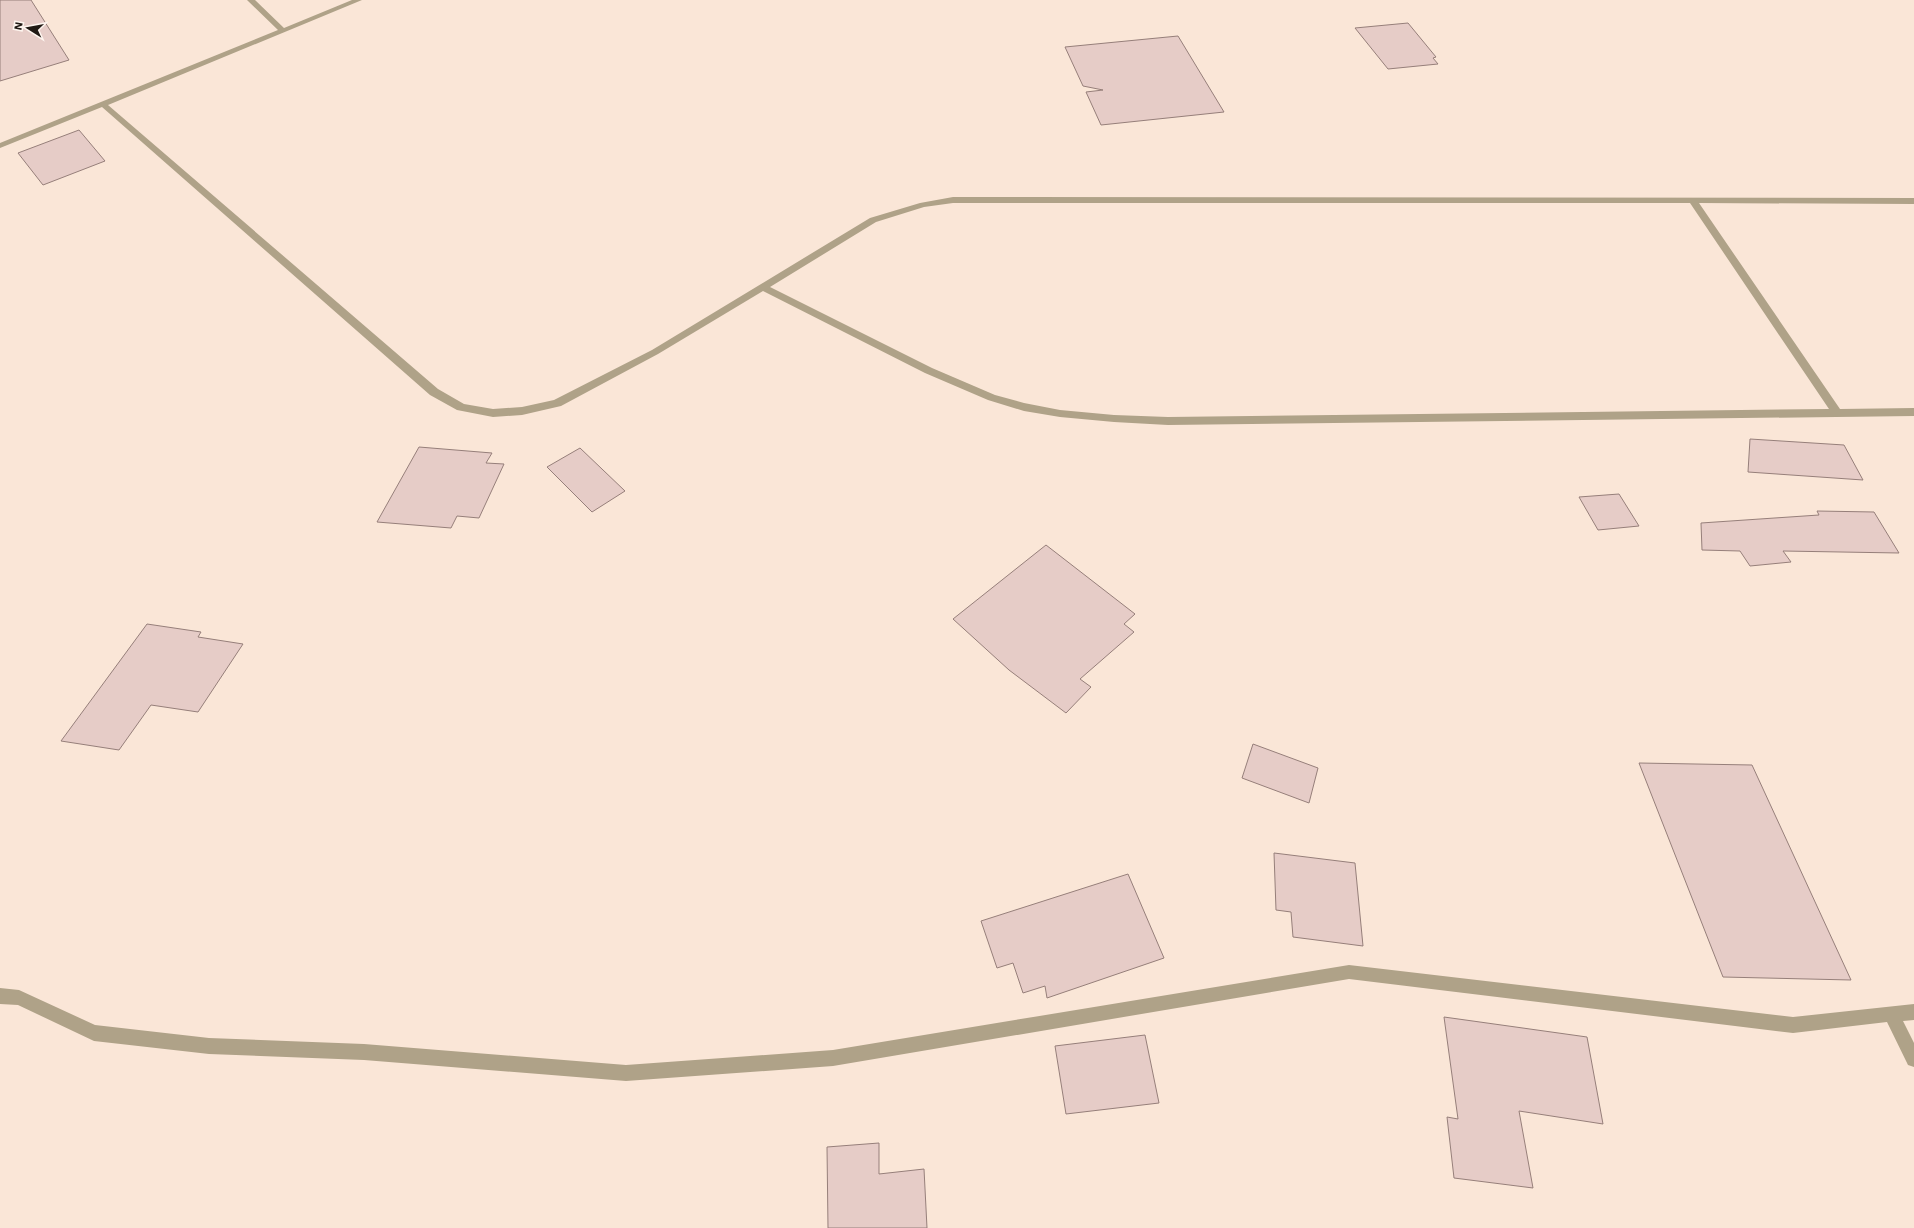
<svg xmlns="http://www.w3.org/2000/svg" width="1914" height="1228" viewBox="0 0 1914 1228" font-family="'Work Sans',sans-serif">
<rect width="100%" height="100%" fill="#fae6d7"/>
<g fill="#e6ccc7" stroke="#967f7a">
<polygon points="0,0 31,0 69,60 0,81"/>
<polygon points="1408,23 1436,57 1433,58 1438,64 1388,69 1355,28"/>
<polygon points="1178,36 1224,112 1101,125 1086,92 1103,90 1083,86 1065,47"/>
<polygon points="79,130 105,161 43,185 18,153"/>
<polygon points="1750,439 1844,445 1863,480 1748,472"/>
<polygon points="419,447 492,453 486,463 504,464 479,518 457,516 451,528 377,522"/>
<polygon points="580,448 625,491 592,512 547,467"/>
<polygon points="1619,494 1639,526 1598,530 1579,497"/>
<polygon points="1817,511 1874,512 1899,553 1783,551 1791,562 1750,566 1740,551 1702,550 1701,523 1819,515"/>
<polygon points="1046,545 1135,614 1124,624 1134,632 1080,679 1091,687 1066,713 1009,670 953,619"/>
<polygon points="147,624 201,632 198,637 243,644 198,712 151,705 119,750 61,741"/>
<polygon points="1253,744 1318,768 1309,803 1242,778"/>
<polygon points="1639,763 1752,765 1851,980 1723,977"/>
<polygon points="1274,853 1355,863 1363,946 1293,937 1291,912 1276,910"/>
<polygon points="1128,874 1164,958 1047,998 1045,986 1023,993 1013,963 997,968 981,921"/>
<polygon points="1444,1017 1587,1037 1603,1124 1519,1111 1533,1188 1454,1178 1447,1117 1458,1119"/>
<polygon points="1145,1035 1159,1103 1066,1114 1055,1046"/>
<polygon points="879,1143 879,1174 924,1169 927,1228 828,1228 827,1147"/>
</g>
<g fill="none" stroke-linecap="round" stroke-linejoin="round">
<g fill="#afa288" fill-rule="evenodd">
<path d="M 247,0 L 255,0 L 284,28 L 352,0 L 362,0 L 108,105 L 438,389 L 464,404 L 493,409 L 522,407 L 554,400 L 652,350 L 870,218 L 920,203 L 953,197 L 1914,198 L 1914,204 L 1699,203 L 1840,409 L 1914,408 L 1914,416 L 1168,425 L 1114,422 L 1060,417 L 1024,411 L 988,400 L 925,373 L 763,291 L 658,354 L 561,406 L 522,415 L 493,417 L 457,410 L 430,395 L 102,107 L 0,148 L 0,143 L 278,30 ZM 953,203 L 1690,203 L 1829,409 L 1168,417 L 1114,415 L 1060,410 L 1024,403 L 995,395 L 932,368 L 770,287 L 876,222 L 924,207 Z"/>
<polygon points="1349,965 1793,1017 1914,1004 1914,1020 1903,1021 1914,1043 1914,1067 1908,1065 1887,1022 1793,1033 1349,979 833,1066 626,1081 364,1060 209,1054 94,1041 18,1005 0,1004 0,988 19,990 95,1025 209,1038 364,1044 626,1065 833,1050"/>
</g>
</g>
<g transform="translate(28 28) rotate(281)" stroke="#fef5ef" stroke-width="3" paint-order="stroke">
<path d="M0-3L7 15L0 10L-7 15Z" fill="#201914"/>
<text y="-6" font-size="11" font-weight="bold" text-anchor="middle" fill="#201914">N</text>
</g>
</svg>
